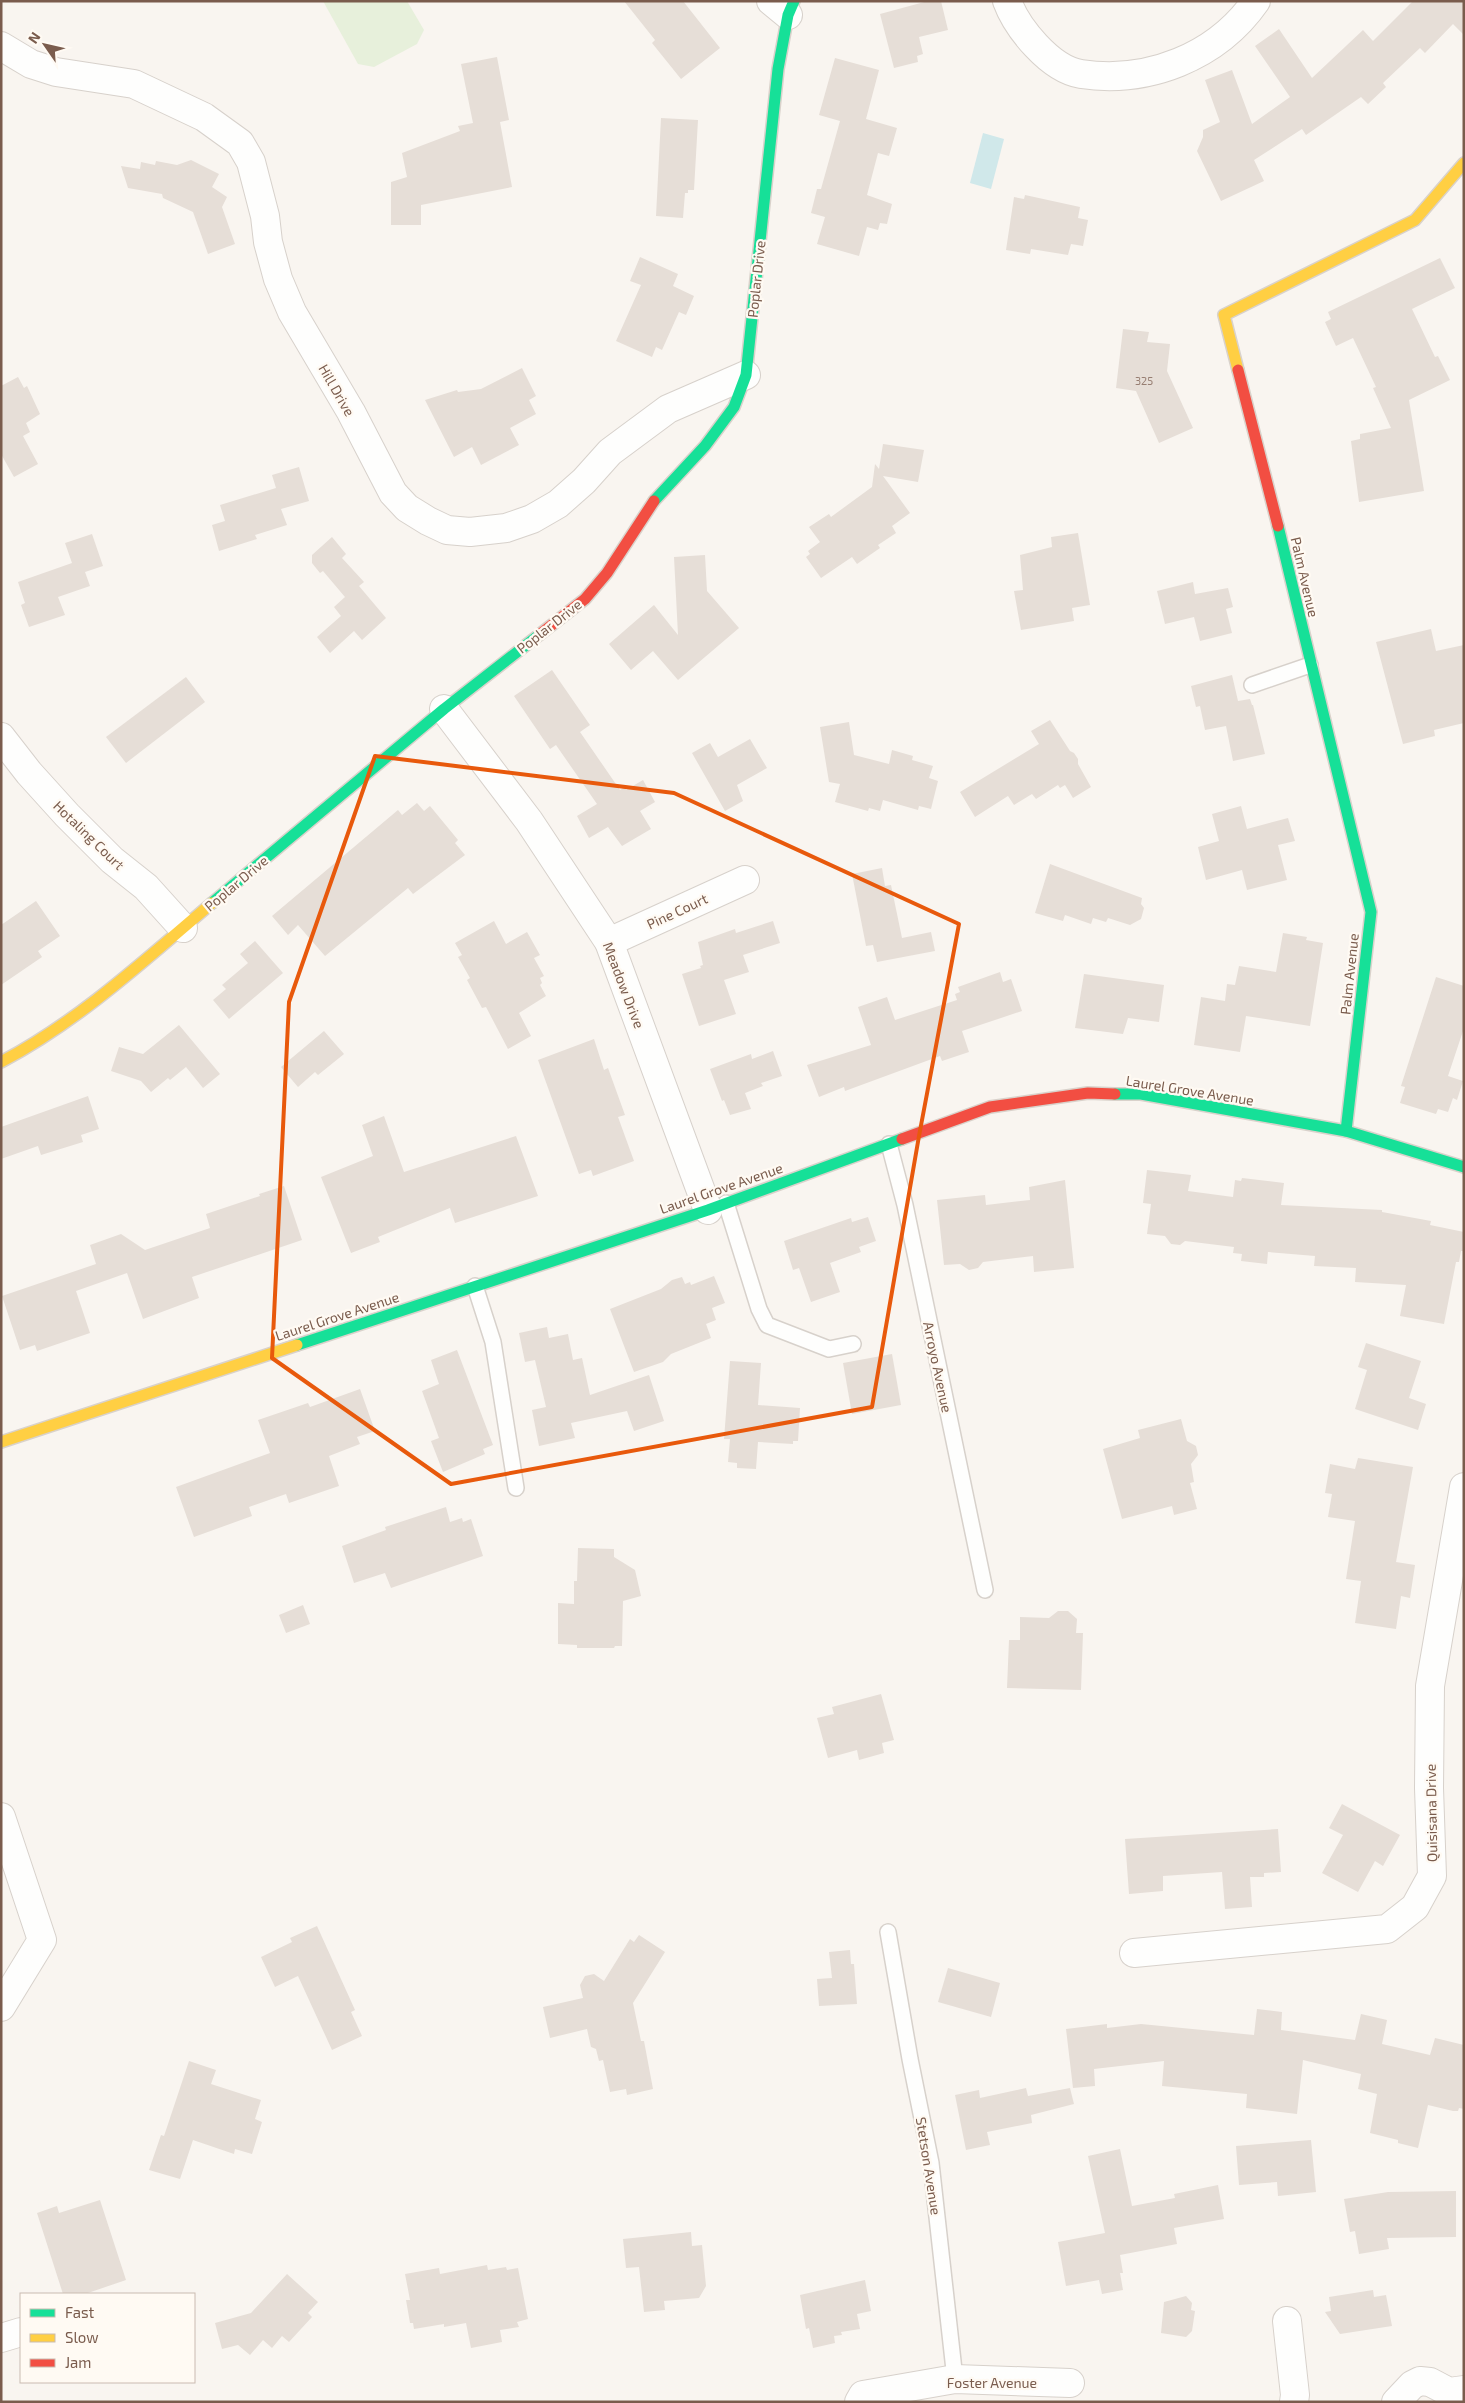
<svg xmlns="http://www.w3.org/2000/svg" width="1465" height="2403" viewBox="0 0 1465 2403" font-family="'Exo 2',sans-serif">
<rect width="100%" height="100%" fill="#f9f5f0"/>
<polygon fill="#e7f0db" points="323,1 407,1 424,30 417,44 374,67 358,64"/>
<polygon fill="#d0e8ea" points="983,133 1004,139 991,189 970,183"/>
<g fill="#e6ded7">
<polygon points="624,1 683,1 720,48 681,79 652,43 655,40"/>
<polygon points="928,1 941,1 948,30 919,37 923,54 917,56 918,62 894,68 880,14"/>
<polygon points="1413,1 1464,1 1464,35 1453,24 1425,53 1420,48 1383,83 1386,87 1368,104 1361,97 1306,135 1302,129 1254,160 1264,181 1221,201 1197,151 1203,137 1203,130 1220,122 1205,80 1232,70 1252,124 1290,97 1255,46 1279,29 1312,78 1363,30 1373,41"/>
<polygon points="497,57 509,120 500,122 512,187 421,205 421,225 391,225 391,182 407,177 402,153 460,131 458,126 473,123 461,64"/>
<polygon points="835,58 879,70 866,119 897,128 889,156 878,153 867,195 892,204 887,224 880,223 878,230 867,227 859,256 817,244 825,217 811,213 817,189 821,189 840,121 819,115"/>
<polygon points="661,118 698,120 694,190 688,190 688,193 685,193 683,218 656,216"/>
<polygon points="191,160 219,174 212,187 227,197 222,207 235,244 208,254 193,212 163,198 162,194 128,188 121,166 140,169 141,162 155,165 156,161 177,165"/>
<polygon points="1025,195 1080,207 1078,218 1088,220 1083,246 1071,244 1068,255 1031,249 1030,254 1006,250 1014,197 1024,199"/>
<polygon points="640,257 678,274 673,286 694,296 686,315 679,312 662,350 656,347 652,357 616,341 641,285 630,281"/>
<polygon points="1440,258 1455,288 1412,309 1435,357 1438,356 1450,380 1409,400 1424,491 1359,502 1351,441 1360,439 1360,434 1391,428 1373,388 1376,387 1353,338 1336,346 1325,322 1331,319 1328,312"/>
<polygon points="1123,329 1149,332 1147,342 1170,344 1167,371 1193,428 1159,443 1136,391 1116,388"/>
<polygon points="522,368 536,396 529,400 536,414 510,428 519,445 481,465 472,447 454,457 425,400 457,390 458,392 481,389"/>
<polygon points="18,377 24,388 27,386 40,414 26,423 30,432 23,436 38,464 14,477 1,454 1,386"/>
<polygon points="883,444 924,450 918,482 883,476 910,513 892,526 896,533 878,545 880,548 857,564 852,557 821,578 806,557 810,554 808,551 820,542 809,527 829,514 831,517 872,487 875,464 879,469"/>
<polygon points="299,467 309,501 281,509 287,525 255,535 257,539 219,551 212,525 225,521 220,505 276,488 272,475"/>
<polygon points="1078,533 1090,605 1072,608 1074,621 1021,630 1014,591 1023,590 1020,555 1052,547 1051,537"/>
<polygon points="92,534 103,566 85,572 90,586 58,597 65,615 29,627 21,605 25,603 18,582 72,563 65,543"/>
<polygon points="332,537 346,554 342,558 364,582 359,586 386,618 362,640 354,631 330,653 317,637 341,616 334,607 345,597 323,571 320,573 312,563 312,555"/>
<polygon points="705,555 707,591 739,628 678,680 653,651 631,670 609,644 654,605 678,635 674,557"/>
<polygon points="1193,582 1195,594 1228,588 1233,607 1226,609 1232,633 1200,641 1194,617 1165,624 1157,591"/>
<polygon points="1431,629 1436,651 1464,645 1464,723 1434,730 1435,736 1403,744 1376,642"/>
<polygon points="552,670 590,725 580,732 620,790 625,787 626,790 643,780 655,802 640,811 651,829 622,846 608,827 589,838 577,816 597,804 556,745 550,749 514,696"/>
<polygon points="1232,675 1238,701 1250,699 1252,705 1253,705 1265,754 1233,761 1226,726 1205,730 1200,706 1196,707 1191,686"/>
<polygon points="186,677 205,702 126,763 106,737"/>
<polygon points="1050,720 1070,751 1074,753 1078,759 1078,764 1091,787 1073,798 1065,785 1060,788 1058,785 1036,799 1032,794 1014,805 1008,796 975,817 960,792 1039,744 1031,731"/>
<polygon points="849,722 854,755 889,764 892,750 913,756 912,760 933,766 929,778 938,781 931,809 919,806 918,810 883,800 880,811 869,808 868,811 835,802 840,784 829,782 820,727"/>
<polygon points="750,739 767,768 737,785 743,801 725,811 692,753 710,743 718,757"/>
<polygon points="417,803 424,811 430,806 458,840 455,843 465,855 413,894 408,888 325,956 298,925 288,935 272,916 398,810 402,815"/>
<polygon points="1241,806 1247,829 1288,818 1295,841 1278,845 1287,880 1247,890 1242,870 1206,880 1198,847 1219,841 1212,814"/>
<polygon points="1050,864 1142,898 1141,904 1144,908 1141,919 1130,925 1108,918 1106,922 1093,918 1091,924 1065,915 1063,921 1035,913"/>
<polygon points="882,868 885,886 891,885 902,938 931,932 935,951 877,962 873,945 866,946 852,874"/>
<polygon points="36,901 60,936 38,951 42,957 1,985 1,925"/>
<polygon points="494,921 506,944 527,932 540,955 534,958 544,976 540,978 542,983 540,985 546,996 519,1013 531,1036 508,1049 486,1007 482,1008 467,980 470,978 458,957 462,955 455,943"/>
<polygon points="773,921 780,943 743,955 749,972 724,980 736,1014 699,1026 682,974 701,968 700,966 703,965 698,942 735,929 736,933"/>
<polygon points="1283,933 1307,937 1306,940 1323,943 1310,1026 1246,1016 1240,1052 1194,1045 1201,997 1225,1001 1227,984 1235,985 1239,966 1276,972"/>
<polygon points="255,941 283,973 229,1019 213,1000 226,989 222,985 248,963 240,954"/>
<polygon points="1000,972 1003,982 1011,979 1022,1011 962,1031 969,1052 942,1061 940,1056 845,1091 844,1087 819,1097 807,1065 871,1045 858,1007 887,997 895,1020 957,1000 955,994 960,992 958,987"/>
<polygon points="1084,974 1164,985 1159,1022 1128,1018 1123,1034 1075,1028"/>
<polygon points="1436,977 1464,986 1464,1028 1448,1076 1463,1081 1457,1100 1453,1098 1448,1112 1438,1109 1436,1114 1400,1103 1405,1087 1401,1086"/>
<polygon points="179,1025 220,1074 203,1088 186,1067 170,1080 168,1078 151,1092 141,1081 111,1071 119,1047 143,1054"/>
<polygon points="324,1031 344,1054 318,1075 315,1072 298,1087 281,1067"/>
<polygon points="594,1039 604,1070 608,1068 625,1115 618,1117 634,1161 593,1176 591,1170 579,1174 538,1060"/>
<polygon points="773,1051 782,1076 761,1083 763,1086 745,1093 751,1109 730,1115 724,1100 722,1101 710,1069 751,1054 752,1059"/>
<polygon points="88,1096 99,1129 81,1135 83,1142 41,1155 38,1146 1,1159 1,1127"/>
<polygon points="384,1116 404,1172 516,1136 538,1196 455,1223 450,1208 378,1237 380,1242 351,1253 321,1177 373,1156 362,1125"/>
<polygon points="1147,1170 1191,1175 1188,1191 1233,1197 1235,1180 1241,1181 1242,1178 1284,1183 1281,1205 1382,1210 1382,1212 1431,1221 1430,1225 1464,1232 1464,1251 1461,1251 1459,1262 1456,1262 1444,1324 1400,1316 1406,1285 1355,1282 1356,1268 1314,1266 1315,1256 1268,1252 1267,1264 1241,1261 1242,1254 1233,1253 1234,1247 1185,1241 1180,1245 1171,1244 1165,1236 1147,1234 1151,1204 1143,1203"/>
<polygon points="1065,1180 1074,1268 1034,1272 1033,1256 983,1262 978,1268 969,1270 960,1264 944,1265 937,1200 985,1195 986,1205 1030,1200 1029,1187"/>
<polygon points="284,1186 302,1240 192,1277 199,1298 143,1319 127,1273 76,1291 90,1333 37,1351 35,1345 20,1350 2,1296 96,1264 90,1245 121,1234 145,1250 210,1228 206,1214 260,1196 259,1194"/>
<polygon points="868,1217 876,1241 859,1247 861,1252 830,1263 840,1292 811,1302 799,1268 793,1270 784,1241 851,1218 852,1222"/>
<polygon points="714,1276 725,1303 712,1308 716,1320 706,1324 711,1338 671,1354 663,1362 634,1372 610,1309 661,1289 672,1280 682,1277 685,1284 690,1282 691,1285"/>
<polygon points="547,1327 549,1338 568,1334 573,1360 582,1358 590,1395 649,1375 664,1421 634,1431 627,1411 571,1423 575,1438 539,1446 532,1410 546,1407 535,1360 525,1362 519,1333"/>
<polygon points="1366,1343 1421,1361 1409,1398 1426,1404 1418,1430 1355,1409 1367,1370 1358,1367"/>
<polygon points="457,1350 493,1445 483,1449 485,1454 443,1472 431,1441 439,1438 422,1391 439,1384 431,1360"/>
<polygon points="892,1354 901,1405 852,1414 843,1363"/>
<polygon points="730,1361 761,1363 758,1405 800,1408 798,1441 793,1441 793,1444 758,1442 756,1469 737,1468 737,1463 728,1462 730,1439 724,1439"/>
<polygon points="360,1389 375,1431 357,1437 360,1444 329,1456 339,1486 289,1503 286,1494 249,1507 252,1516 194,1537 176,1487 270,1453 258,1420 308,1403 310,1407"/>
<polygon points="1181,1419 1187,1441 1196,1446 1198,1455 1191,1464 1194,1482 1190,1483 1197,1509 1174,1515 1172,1506 1122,1519 1103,1449 1140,1438 1138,1430"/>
<polygon points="1358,1458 1413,1467 1396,1562 1415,1565 1410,1598 1401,1596 1396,1629 1355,1623 1361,1581 1346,1579 1355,1521 1328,1517 1332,1494 1325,1493 1330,1464 1355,1469"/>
<polygon points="446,1507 450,1522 462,1518 463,1522 471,1519 483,1556 391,1588 385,1573 354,1583 342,1546 386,1530 385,1527"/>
<polygon points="578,1548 614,1549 614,1557 635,1570 641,1596 623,1601 622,1646 615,1646 614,1648 577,1648 577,1645 558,1644 558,1603 574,1604 574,1581 577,1581"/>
<polygon points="303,1605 310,1624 286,1633 279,1615"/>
<polygon points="1058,1611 1068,1611 1077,1619 1076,1633 1083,1633 1081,1690 1007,1688 1009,1640 1020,1640 1020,1617 1049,1618"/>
<polygon points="881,1694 894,1740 882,1743 884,1753 859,1760 857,1750 828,1758 817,1718 834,1714 832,1707"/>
<polygon points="1342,1804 1400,1835 1383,1866 1375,1861 1358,1892 1322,1873 1343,1835 1329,1828"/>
<polygon points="1278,1829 1281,1872 1264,1873 1264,1877 1250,1877 1252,1907 1225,1909 1222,1872 1163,1876 1163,1891 1129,1894 1125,1839"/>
<polygon points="317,1926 355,2010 351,2012 362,2036 332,2050 298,1976 275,1987 261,1957 292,1942 290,1938"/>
<polygon points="639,1935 665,1952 633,2003 641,2041 644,2041 653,2089 627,2095 626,2089 610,2092 603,2060 599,2061 596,2049 591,2047 587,2029 550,2038 543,2007 583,1998 580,1985 585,1976 594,1974 604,1981 630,1939 634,1942"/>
<polygon points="850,1950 851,1964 854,1964 857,2004 819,2006 817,1979 832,1978 829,1952"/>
<polygon points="948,1968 1000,1983 991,2017 938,2002"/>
<polygon points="1257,2009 1282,2012 1281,2030 1355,2040 1361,2014 1387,2020 1382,2044 1430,2055 1435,2038 1464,2045 1464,2109 1459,2108 1458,2111 1453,2111 1428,2105 1418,2148 1398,2143 1398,2140 1370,2133 1377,2094 1358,2089 1361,2074 1303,2060 1297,2114 1246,2108 1247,2094 1162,2086 1164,2061 1094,2069 1095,2086 1073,2088 1066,2029 1107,2024 1107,2028 1141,2024 1254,2035"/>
<polygon points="189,2061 216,2070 211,2084 261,2100 255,2119 262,2122 252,2154 235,2149 234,2154 193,2140 180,2179 149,2170 161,2135 164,2136"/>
<polygon points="1026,2088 1028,2096 1070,2088 1074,2104 1031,2115 1032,2123 987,2132 990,2145 966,2150 955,2095 979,2090 980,2098"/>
<polygon points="1311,2140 1316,2192 1278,2196 1277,2182 1239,2185 1236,2146"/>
<polygon points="1120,2149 1132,2206 1175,2198 1174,2194 1218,2185 1224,2219 1174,2228 1177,2244 1120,2255 1123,2273 1120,2273 1123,2290 1102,2294 1099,2280 1066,2286 1058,2242 1105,2233 1088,2156"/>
<polygon points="1456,2191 1456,2237 1387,2238 1389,2249 1359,2254 1355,2231 1350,2232 1344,2199 1388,2192"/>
<polygon points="100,2200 126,2280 85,2294 63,2294 37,2213 57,2206 59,2213"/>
<polygon points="691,2232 692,2246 702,2245 706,2286 699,2298 664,2301 665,2310 644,2312 639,2267 626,2268 623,2239"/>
<polygon points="487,2265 488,2270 506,2267 507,2270 518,2268 528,2319 517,2322 519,2327 500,2330 502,2342 471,2348 466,2323 444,2327 444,2324 414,2329 413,2323 410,2323 406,2300 410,2300 405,2274 439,2268 440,2274"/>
<polygon points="287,2274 318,2302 308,2313 312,2317 289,2342 282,2336 272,2348 263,2340 250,2355 238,2345 222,2349 215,2323 251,2313"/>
<polygon points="865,2280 871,2311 857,2314 860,2329 841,2332 842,2335 834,2336 835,2343 813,2348 809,2328 806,2329 800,2295"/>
<polygon points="1373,2290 1374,2297 1386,2295 1392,2326 1340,2334 1325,2312 1331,2311 1329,2297"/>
<polygon points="1186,2296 1192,2303 1191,2310 1195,2311 1192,2331 1186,2337 1161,2333 1164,2302"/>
</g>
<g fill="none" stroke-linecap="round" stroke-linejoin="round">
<defs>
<g id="lane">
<polyline points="1252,685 1310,665"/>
<polyline points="889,1144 905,1205 985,1590"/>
<polyline points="726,1203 759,1309 767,1325 829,1349 853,1344"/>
<polyline points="475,1286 493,1342 516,1488"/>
<polyline points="888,1932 910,2059 931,2163 955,2379"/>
</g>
<g id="street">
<polyline points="771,1 788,15"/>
<path d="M 1007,1 C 1017,28 1050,69 1081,74 C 1148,84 1217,57 1256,1"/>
<polyline points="1,46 31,64 56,72 134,84 204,117 240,143 251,162 265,216 268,242 278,279 292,312 351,412 393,493 407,508 428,521 447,530 470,532 506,528 532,519 558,504 584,481 610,452 668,409 746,375"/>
<polyline points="444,709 529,821 609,942 708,1210"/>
<polyline points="1,737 29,773 67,815 112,860 146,887 183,928"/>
<polyline points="609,942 745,880"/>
<polyline points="1,1817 42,1940 1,2007"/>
<polyline points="1134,1953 1387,1929 1415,1907 1432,1876 1429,1788 1430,1686 1464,1487"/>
<polyline points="1287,2321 1295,2395 1294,2402"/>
<polyline points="1,2338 21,2332"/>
<polyline points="859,2402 863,2395 955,2379 1070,2383"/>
<polyline points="1396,2402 1412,2385 1420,2381 1430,2382 1449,2392 1464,2390"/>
</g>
<g id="fast">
<polyline points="654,501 705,446 734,407 746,375 778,69 788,15 794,1"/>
<polyline points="1278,526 1371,912 1346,1131"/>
<polyline points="212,903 444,709 539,635"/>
<polyline points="1115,1094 1141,1094 1346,1131 1464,1167"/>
<polyline points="297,1345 708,1210 902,1139"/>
</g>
<g id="slow">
<polyline points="1238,370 1224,315 1415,220 1464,163"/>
<path d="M 1,1062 C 79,1021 145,960 212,903"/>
<polyline points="1,1442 297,1345"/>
</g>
<g id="jam">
<polyline points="1238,370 1278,526"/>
<polyline points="539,635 585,599 607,573 654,501"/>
<polyline points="902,1139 990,1107 1088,1093 1115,1094"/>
</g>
</defs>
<use href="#lane" stroke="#d7d1cb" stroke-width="18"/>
<use href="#street" stroke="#d7d1cb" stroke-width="30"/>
<use href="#fast" stroke="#d9d2cb" stroke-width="14"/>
<use href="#slow" stroke="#d9d2cb" stroke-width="14"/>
<use href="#jam" stroke="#d9d2cb" stroke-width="14"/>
<use href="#lane" stroke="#fefefd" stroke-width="15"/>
<use href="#street" stroke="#fefefd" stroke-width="28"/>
<use href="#fast" stroke="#16e098" stroke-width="11"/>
<use href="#slow" stroke="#ffcf43" stroke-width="11"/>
<use href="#jam" stroke="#f24e42" stroke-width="11"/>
</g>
<path fill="none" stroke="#e8590c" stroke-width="4" stroke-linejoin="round" d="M 375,756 L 674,793 L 959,924 L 919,1136 L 872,1407 L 451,1484 L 272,1358 L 289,1002 Z"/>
<g text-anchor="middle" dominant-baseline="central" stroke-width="4.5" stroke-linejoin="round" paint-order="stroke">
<g font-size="11" fill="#977e72">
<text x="1144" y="380">325</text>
</g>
<g font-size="14" fill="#7a5c4d" stroke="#fffaf3">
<text transform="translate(756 279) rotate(-84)">Poplar Drive</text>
<text transform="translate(337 390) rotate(60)">Hill Drive</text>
<text transform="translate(1305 577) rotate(77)">Palm Avenue</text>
<text transform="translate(549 626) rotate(-38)">Poplar Drive</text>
<text transform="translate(89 835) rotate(44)">Hotaling Court</text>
<text transform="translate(236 883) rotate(-40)">Poplar Drive</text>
<text transform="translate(677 911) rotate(-25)">Pine Court</text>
<text transform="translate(1349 974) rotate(-84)">Palm Avenue</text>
<text transform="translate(624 985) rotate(69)">Meadow Drive</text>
<text transform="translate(1190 1090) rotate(9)">Laurel Grove Avenue</text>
<text transform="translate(721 1188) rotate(-19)">Laurel Grove Avenue</text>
<text transform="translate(337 1316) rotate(-18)">Laurel Grove Avenue</text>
<text transform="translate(938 1367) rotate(78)">Arroyo Avenue</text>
<text transform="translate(1431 1813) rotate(-91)">Quisisana Drive</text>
<text transform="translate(929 2166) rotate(81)">Stetson Avenue</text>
<text x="992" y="2382">Foster Avenue</text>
</g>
</g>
<rect width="1465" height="2403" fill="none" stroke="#7a5c4d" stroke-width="5"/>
<rect x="20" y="2293" width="175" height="90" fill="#fffaf3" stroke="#cabbb1"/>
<rect x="30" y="2309" width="25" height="8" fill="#16e098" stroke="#cabbb1"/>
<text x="65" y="2318" font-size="15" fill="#7a5c4d">Fast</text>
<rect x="30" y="2334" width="25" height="8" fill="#ffcf43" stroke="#cabbb1"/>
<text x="65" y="2343" font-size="15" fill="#7a5c4d">Slow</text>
<rect x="30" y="2359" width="25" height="8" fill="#f24e42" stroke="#cabbb1"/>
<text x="65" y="2368" font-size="15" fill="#7a5c4d">Jam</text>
<g transform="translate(45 45) rotate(304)" stroke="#fffaf3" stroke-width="4" paint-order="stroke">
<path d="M0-4L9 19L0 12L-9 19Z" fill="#7a5c4d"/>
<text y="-8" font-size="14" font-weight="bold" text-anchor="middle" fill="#7a5c4d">N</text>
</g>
</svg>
